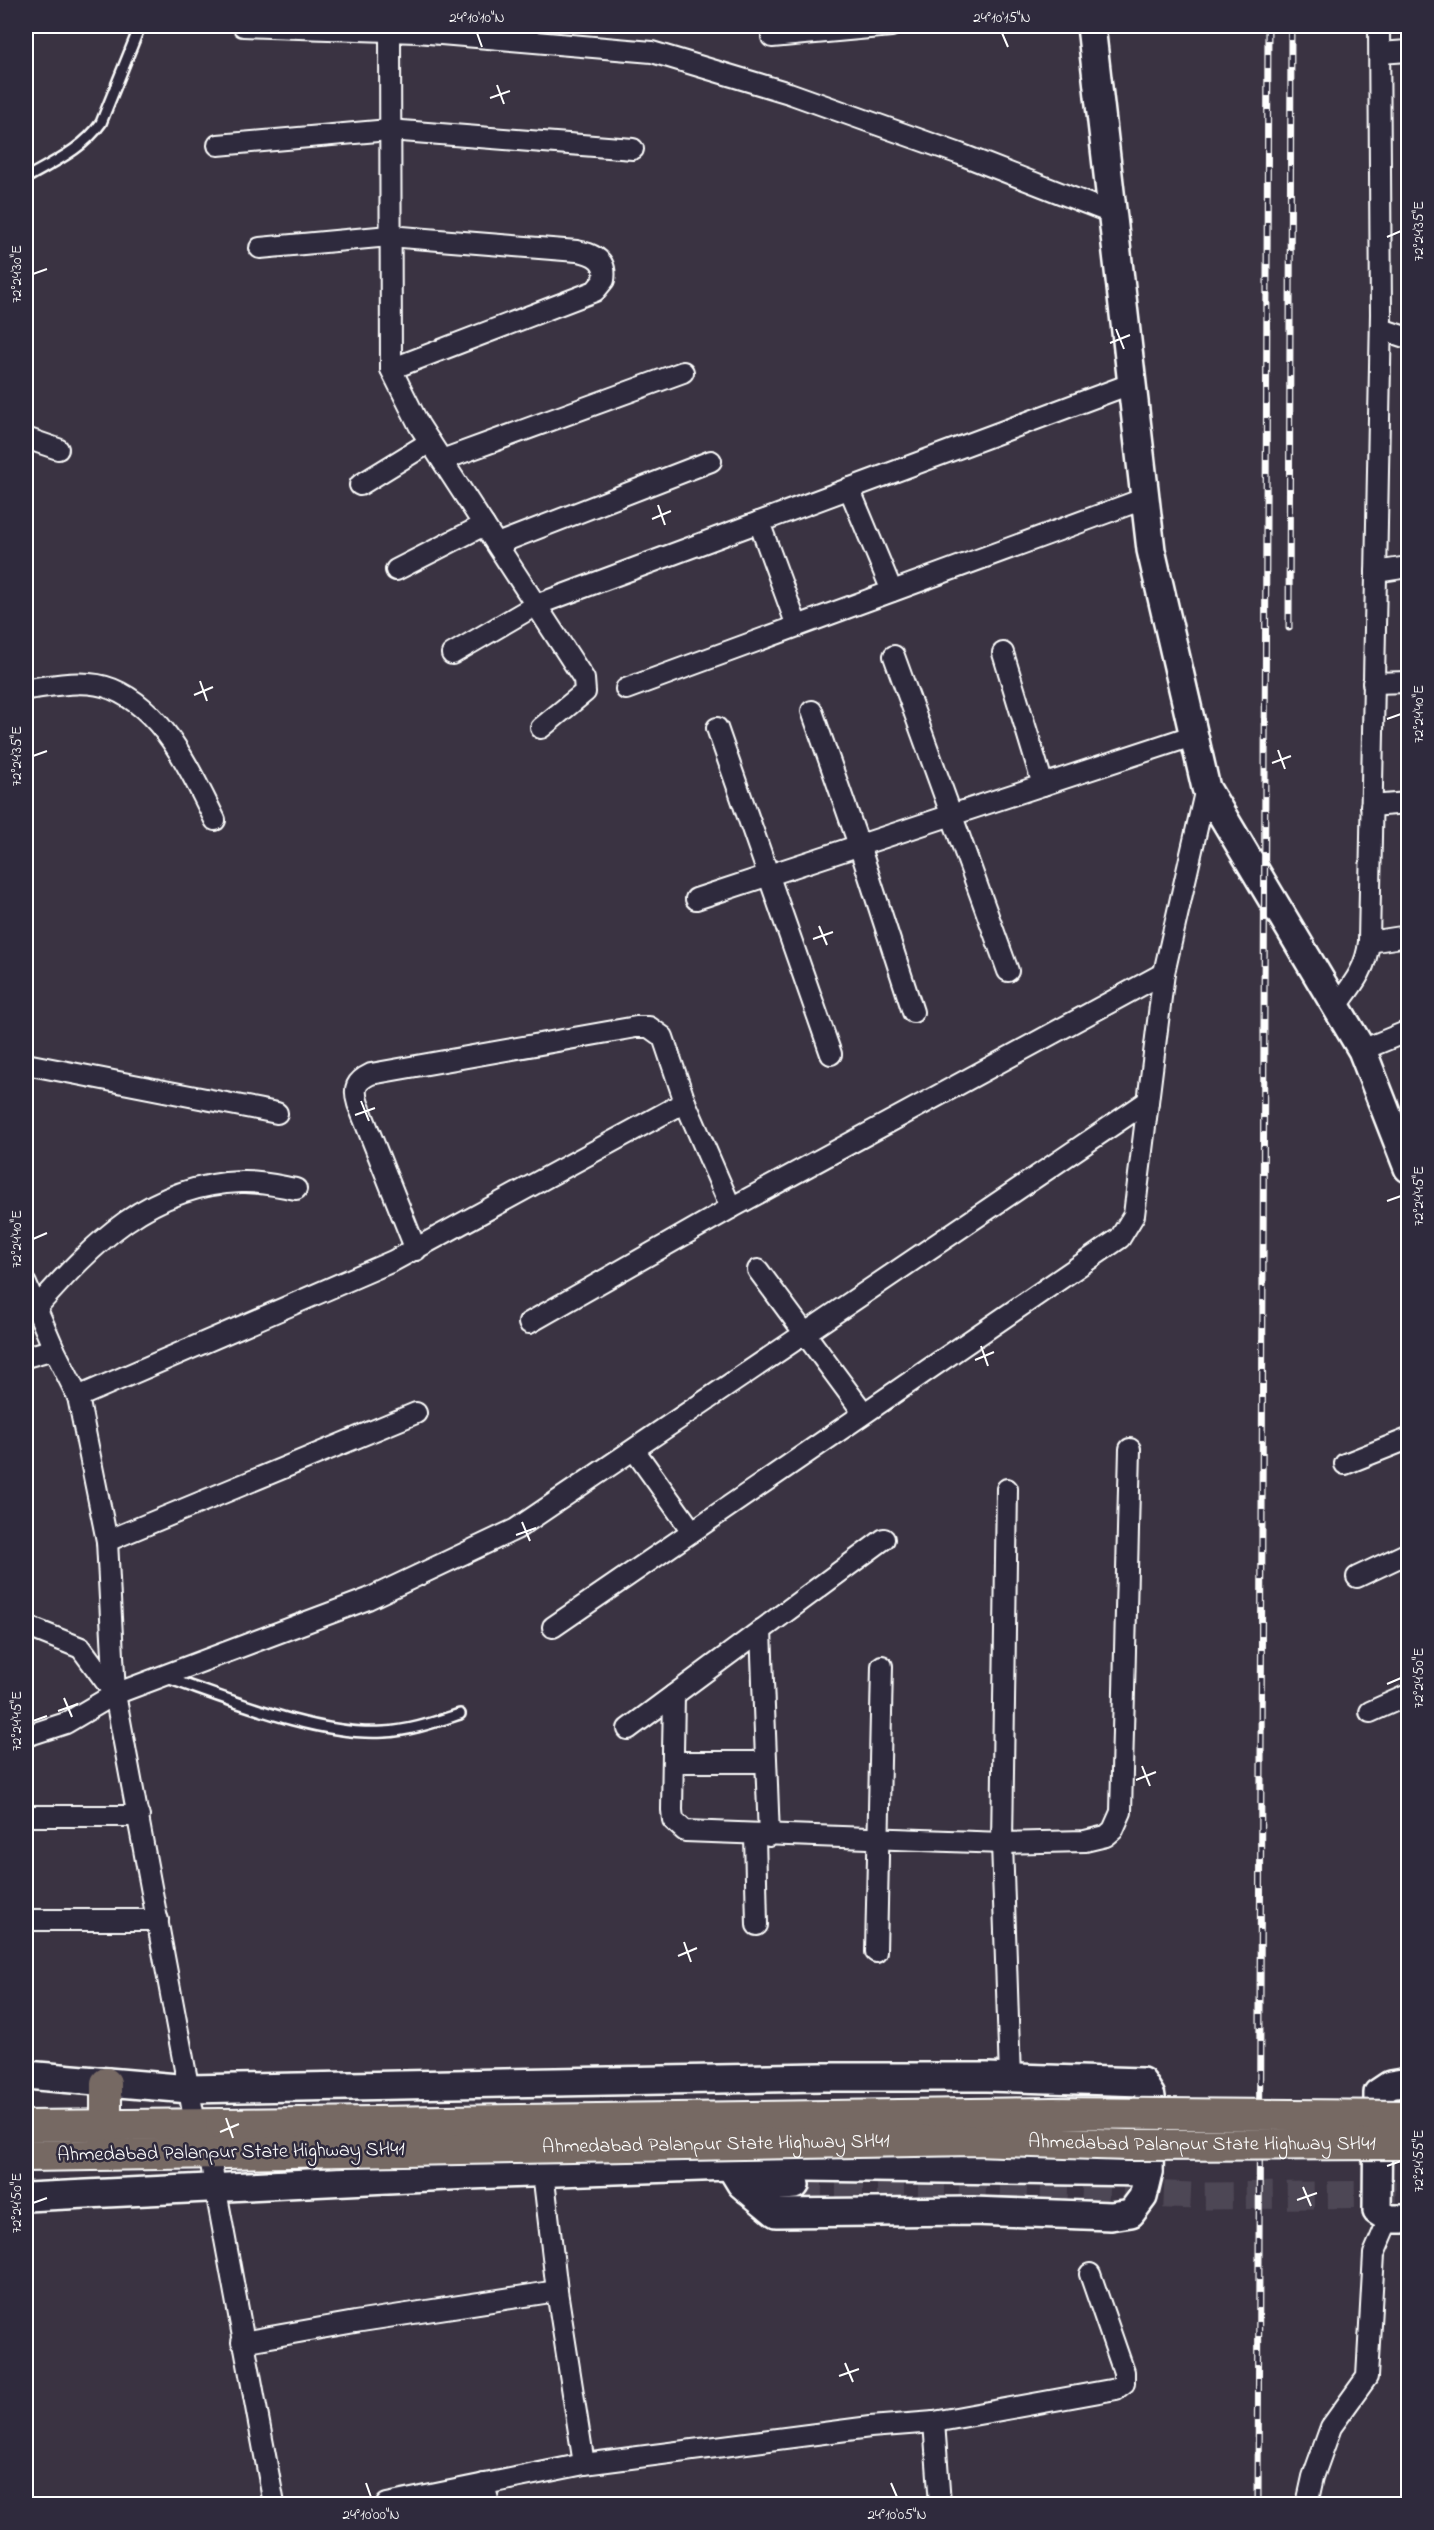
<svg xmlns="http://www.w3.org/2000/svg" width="1434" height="2530" viewBox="0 0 1434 2530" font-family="'Indie Flower',sans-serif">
<rect width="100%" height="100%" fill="#3a3342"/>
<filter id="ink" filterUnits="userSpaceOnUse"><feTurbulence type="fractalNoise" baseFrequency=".0167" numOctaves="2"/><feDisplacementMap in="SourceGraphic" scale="12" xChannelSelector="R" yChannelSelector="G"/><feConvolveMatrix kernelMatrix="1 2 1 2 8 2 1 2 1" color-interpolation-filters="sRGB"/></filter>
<g filter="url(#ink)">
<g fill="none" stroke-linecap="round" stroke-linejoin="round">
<polyline stroke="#4e4755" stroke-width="27" stroke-dasharray="27 14" stroke-linecap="butt" points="795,2185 945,2186 1194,2196 1408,2194"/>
<defs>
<g id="lane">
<path d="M 26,178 C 53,162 82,150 101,123 L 140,26"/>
<path d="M 167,1678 C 231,1700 317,1736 384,1732 C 410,1731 435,1722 460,1714"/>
</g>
<g id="street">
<polyline points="243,26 417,32 652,52 789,93 960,154 1114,214"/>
<polyline points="390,31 391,369 419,425 584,679 585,692 541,728"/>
<polyline points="772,37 891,26"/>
<polyline points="1380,53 1408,51"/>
<polyline points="218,145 389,130 633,149"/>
<path d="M 260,248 L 389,236 L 577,251 C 595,254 607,261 604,280 L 595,291 L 391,369"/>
<polyline points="1381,329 1408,338"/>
<polyline points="26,438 58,449"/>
<polyline points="442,460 683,372"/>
<polyline points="360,485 430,442"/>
<polyline points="849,488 892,591"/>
<polyline points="759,522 797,626"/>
<polyline points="497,544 711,461"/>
<polyline points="396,570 484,525"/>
<polyline points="1376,572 1408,567"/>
<polyline points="1003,653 1043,785"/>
<polyline points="452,654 536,605 1133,383"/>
<polyline points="894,656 1008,971"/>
<polyline points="1373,683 1408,682"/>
<path d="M 26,689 C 52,686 86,678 112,689 C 164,710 192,773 215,820"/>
<polyline points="626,689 1146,498"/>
<polyline points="812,711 859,845 913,1012"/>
<polyline points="717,728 831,1054"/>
<polyline points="1371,806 1408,803"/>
<polyline points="696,899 1195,735"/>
<polyline points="1369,942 1408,936"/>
<path d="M 1336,1007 C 1352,985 1366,970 1369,942 L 1381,314 L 1379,26"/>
<polyline points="1362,1050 1408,1031"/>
<polyline points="26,1064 277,1113"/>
<path d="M 416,1250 L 358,1104 C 353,1088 356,1081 371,1074 L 636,1027 L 649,1027 L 663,1037 L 685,1102 L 731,1208"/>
<polyline points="758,1270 863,1412"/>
<polyline points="26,1284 54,1349"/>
<path d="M 36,1308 C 94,1243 149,1185 241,1182 C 259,1181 279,1186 296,1189"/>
<polyline points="529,1323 731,1208 1164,973 1206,788"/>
<polyline points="26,1357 54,1349 78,1397 393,1261 685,1102"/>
<polyline points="78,1397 107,1541 115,1694"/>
<polyline points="635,1451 692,1531"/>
<polyline points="1345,1464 1408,1439"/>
<polyline points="1007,1489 1002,1843 1010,2078"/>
<polyline points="107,1541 416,1413"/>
<polyline points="1357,1577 1408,1553"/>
<polyline points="26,1626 81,1648 115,1694 195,2123"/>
<polyline points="553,1627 1120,1238 1134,1215 1164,973"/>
<polyline points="761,1630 769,1836"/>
<polyline points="674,1695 672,1810 673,1820 685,1831 1002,1843 1085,1841 1106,1836 1113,1830 1121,1812 1130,1449"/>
<polyline points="1370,1712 1408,1695"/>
<polyline points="628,1729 884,1539"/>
<polyline points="26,1736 66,1723 115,1694 368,1599 516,1529 1148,1101"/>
<polyline points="673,1762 766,1762"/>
<polyline points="26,1816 139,1816"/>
<polyline points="755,1835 757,1925"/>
<polyline points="26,1920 158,1920"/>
<polyline points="876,1952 882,1666"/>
<polyline points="209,2153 274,2504"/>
<polyline points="543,2172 557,2291 584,2464"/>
<polyline points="242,2342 355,2322 557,2291"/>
<polyline points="934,2422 940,2504"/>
<polyline points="484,2484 489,2504"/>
<polyline points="387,2504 584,2464 870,2427 934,2422 1116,2389 1124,2383 1124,2372 1090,2274"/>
<polyline points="1307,2504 1313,2477 1331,2427 1367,2377 1374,2254 1389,2219"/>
</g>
<g id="secondary">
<polyline points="1091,26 1151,550 1206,788 1362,1050 1408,1168"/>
<polyline points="26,2075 189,2089 821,2077 987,2077 1142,2082 1151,2096 1149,2172 730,2166 469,2175 26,2197"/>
<polyline points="1408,2082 1390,2085 1378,2093 1377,2211 1389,2219 1408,2219"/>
<polyline points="730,2166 741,2184 776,2213 973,2211 1111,2216 1131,2213 1143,2197 1149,2172"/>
<polyline points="747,2189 795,2185"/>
</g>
<g id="primary">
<polyline points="106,2125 106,2083"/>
<polyline points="26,2126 221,2124"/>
<polyline points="26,2156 226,2153"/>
</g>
</defs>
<use href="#lane" stroke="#fff" stroke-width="14"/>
<use href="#street" stroke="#fff" stroke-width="24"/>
<use href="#secondary" stroke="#fff" stroke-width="32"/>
<use href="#primary" stroke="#fff" stroke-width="34"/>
<use href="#lane" stroke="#2f2a3d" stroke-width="9"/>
<use href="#street" stroke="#2f2a3d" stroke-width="20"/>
<use href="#secondary" stroke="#2f2a3d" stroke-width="27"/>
<use href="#primary" stroke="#766964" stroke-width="30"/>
<defs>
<g id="rail">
<polyline points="1289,628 1291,26"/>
<polyline points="1258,2504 1268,26"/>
</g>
</defs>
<use href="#rail" stroke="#fff" stroke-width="7"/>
<use href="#rail" stroke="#2f2a3d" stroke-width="4.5" stroke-dasharray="14" stroke-linecap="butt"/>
<defs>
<g id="primary-bridge">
<polyline points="221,2124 1052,2113 1408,2116"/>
<path id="s1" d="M 226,2153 L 974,2140 L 1128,2145 L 1408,2144"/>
</g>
</defs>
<use href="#primary-bridge" stroke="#fff" stroke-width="34" stroke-linecap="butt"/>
<use href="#primary-bridge" stroke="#766964" stroke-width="30"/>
</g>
</g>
<path fill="none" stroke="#fff" stroke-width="2" d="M 477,33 L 482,47M 1002,33 L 1008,47M 497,85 L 504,104M 490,98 L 510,91M 1387,237 L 1401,231M 33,274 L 47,269M 1116,329 L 1124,349M 1110,343 L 1130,335M 658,505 L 665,525M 652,519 L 671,511M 200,681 L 207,701M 194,695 L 213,687M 1387,719 L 1401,714M 1278,750 L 1285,769M 33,756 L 47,751M 1272,763 L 1291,756M 819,926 L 827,945M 813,939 L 833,932M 361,1101 L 369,1121M 355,1115 L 375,1108M 1387,1201 L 1401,1196M 33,1239 L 47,1233M 981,1346 L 988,1366M 975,1360 L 994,1352M 522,1522 L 530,1541M 516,1535 L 536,1528M 1387,1684 L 1401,1678M 64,1698 L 72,1717M 58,1711 L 78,1704M 33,1721 L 47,1716M 1142,1766 L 1150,1786M 1136,1780 L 1156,1772M 684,1942 L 691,1962M 678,1956 L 697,1948M 226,2118 L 233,2138M 220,2132 L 239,2124M 1387,2166 L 1401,2161M 1303,2187 L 1311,2206M 1297,2200 L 1317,2193M 33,2203 L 47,2198M 845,2363 L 853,2382M 839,2376 L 859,2369M 366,2483 L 371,2497M 891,2483 L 897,2497"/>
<g text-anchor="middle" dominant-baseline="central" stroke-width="5" stroke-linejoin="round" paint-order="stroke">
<g font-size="20" fill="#fff" stroke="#2f2a3d">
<text stroke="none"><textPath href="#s1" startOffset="976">Ahmedabad Palanpur State Highway SH41</textPath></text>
<text stroke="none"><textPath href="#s1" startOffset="490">Ahmedabad Palanpur State Highway SH41</textPath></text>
<text transform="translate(231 2153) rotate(-1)">Ahmedabad Palanpur State Highway SH41</text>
</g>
</g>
<rect width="1434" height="2530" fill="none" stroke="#2f2a3d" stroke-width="66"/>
<rect x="33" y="33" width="1368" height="2464" fill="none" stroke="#fff" stroke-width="2"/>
<g font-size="15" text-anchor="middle" fill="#fff">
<text x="477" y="22">24°10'10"N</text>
<text x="1002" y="22">24°10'15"N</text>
<text transform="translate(1418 231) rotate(-90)" y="5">72°24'35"E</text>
<text transform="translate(16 274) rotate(-90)" y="5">72°24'30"E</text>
<text transform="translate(1418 714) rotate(-90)" y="5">72°24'40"E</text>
<text transform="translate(16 756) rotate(-90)" y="5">72°24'35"E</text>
<text transform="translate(1418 1196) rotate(-90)" y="5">72°24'45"E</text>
<text transform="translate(16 1239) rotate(-90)" y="5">72°24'40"E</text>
<text transform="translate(1418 1678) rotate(-90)" y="5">72°24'50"E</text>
<text transform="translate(16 1721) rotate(-90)" y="5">72°24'45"E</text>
<text transform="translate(1418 2161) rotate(-90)" y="5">72°24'55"E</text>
<text transform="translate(16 2203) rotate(-90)" y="5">72°24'50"E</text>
<text x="371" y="2519">24°10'00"N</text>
<text x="897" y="2519">24°10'05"N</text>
</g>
</svg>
